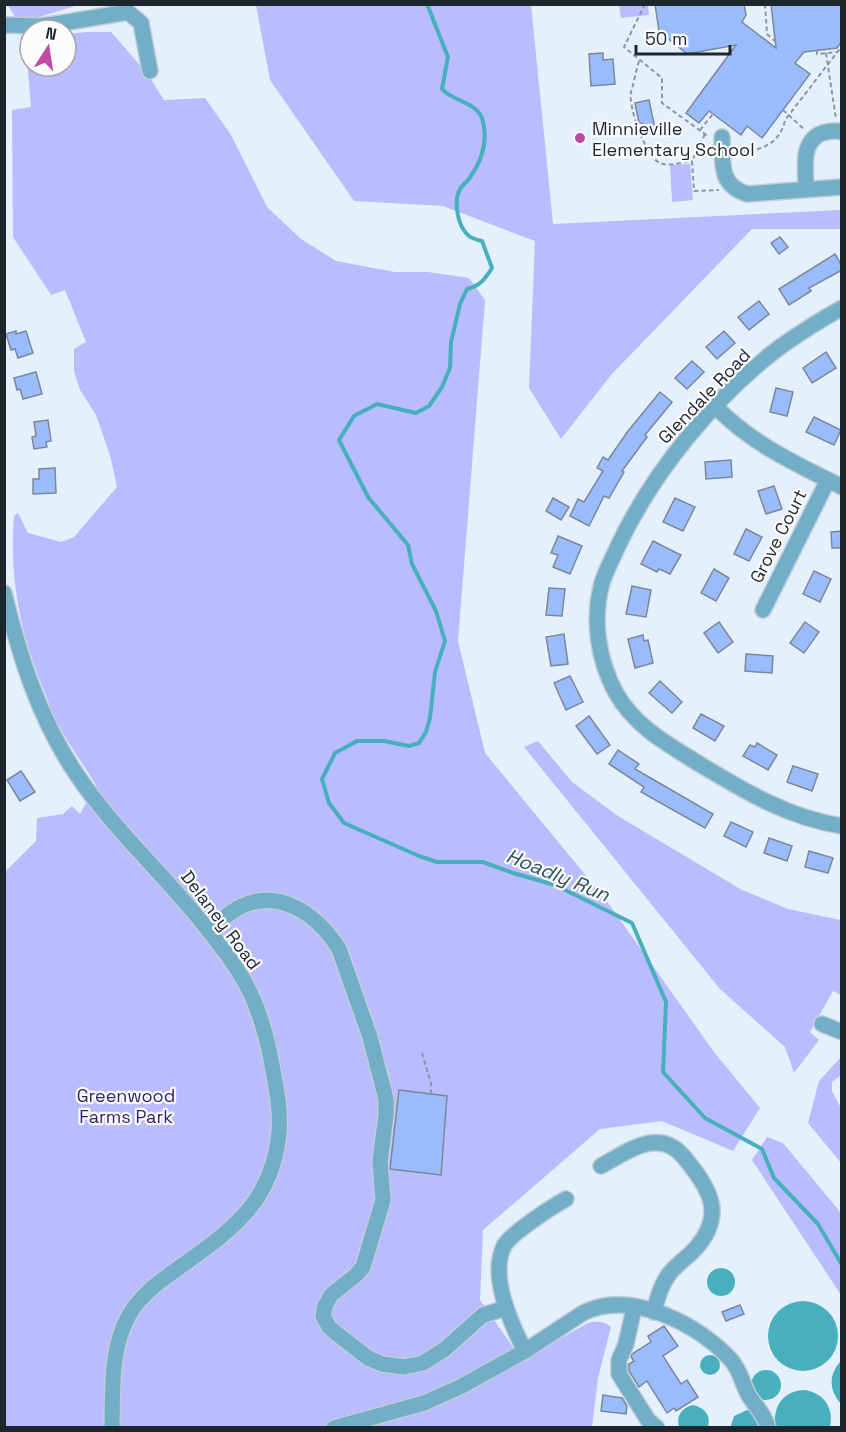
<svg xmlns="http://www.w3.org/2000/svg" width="846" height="1432" viewBox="0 0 846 1432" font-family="'Space Grotesk',sans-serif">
<rect width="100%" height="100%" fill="#e4f1fd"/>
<g fill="#b9bcfe">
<polygon points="8,5 78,5 30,20 15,17"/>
<polygon points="256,5 531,5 553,224 841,210 841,229 752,229 611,375 561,439 529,388 535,241 443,206 354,201 270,80"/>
<polygon points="619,5 648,5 649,15 621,18"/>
<path d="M 88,32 L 111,32 L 146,72 L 164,100 L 205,98 L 231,135 L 267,207 L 301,239 L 336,261 L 395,272 L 428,272 L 469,278 L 485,300 L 458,641 L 485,753 L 606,900 L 714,1052 L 760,1108 L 733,1151 L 662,1121 L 600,1129 L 483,1230 L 480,1300 L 522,1360 L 588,1323 C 597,1321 604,1321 611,1327 L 598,1378 L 592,1427 L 5,1428 L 5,872 L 36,841 L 37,818 L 63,814 L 72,806 L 80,814 L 96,785 C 84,766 70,746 59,726 C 52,714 48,700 43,688 C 20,632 9,577 14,516 L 18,513 L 28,533 L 61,542 L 74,537 L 117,487 L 110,455 L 96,415 L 80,390 L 74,371 L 74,349 L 86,342 L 65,290 L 51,295 L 13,237 L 12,110 L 31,107 L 25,37 L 30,37 L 30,66 L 66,66 L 66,34 Z"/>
<polygon points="690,164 693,200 672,202 670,165"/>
<polygon points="538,741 572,782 618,816 742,890 788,909 841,920 841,995 833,991 810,1032 819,1040 794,1073 785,1047 720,989 524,747"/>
<polygon points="841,1057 841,1075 832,1082 832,1091 841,1108 841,1163 808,1123 819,1081"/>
<polygon points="767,1137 783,1143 841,1213 841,1295 752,1160"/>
</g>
<g fill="#48b0bd">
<circle cx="721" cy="1282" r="14"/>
<circle cx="803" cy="1336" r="35"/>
<circle cx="710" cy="1365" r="10"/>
<path d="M 841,1361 L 841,1404 C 829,1391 828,1374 841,1361 Z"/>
<circle cx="766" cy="1385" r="15"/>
<path d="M 805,1390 C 824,1393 834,1408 830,1427 L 776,1428 C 771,1407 784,1390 805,1390 Z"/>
<path d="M 693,1405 C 705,1408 711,1415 708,1427 L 679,1427 C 676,1416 681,1408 693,1405 Z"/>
<polygon points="747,1410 752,1411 762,1427 730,1428 734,1416"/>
</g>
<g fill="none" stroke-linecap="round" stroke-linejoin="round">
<path stroke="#48b0bd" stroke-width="4" d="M 427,4 L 448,57 L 442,89 C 452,101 476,102 482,118 C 489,141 482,161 469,179 C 466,182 462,186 460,189 C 453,203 458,227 469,236 C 473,239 478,240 482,241 L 492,268 C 485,279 480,286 467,289 L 460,304 L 451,342 L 450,368 L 442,387 L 429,406 L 416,413 L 377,404 L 354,416 L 339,440 L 368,497 L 408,545 L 412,564 L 436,611 L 445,641 L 435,672 L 430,718 L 426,732 L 419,743 L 409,746 L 384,741 L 357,741 L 335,753 L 322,779 L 329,803 L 344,823 L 419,856 L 437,862 L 483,862 L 513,873 L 555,885 L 632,923 L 666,1002 L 663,1072 L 705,1118 L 762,1149 L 774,1178 L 818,1224 L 842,1265"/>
</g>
<g fill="#9bbcfa" stroke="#7b879c" stroke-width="1.5">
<polygon points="655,4 744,4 746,15 742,22 776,48 771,4 842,4 842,41 837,48 804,52 795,63 810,74 762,138 747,126 741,135 709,111 699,123 686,113 736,45 687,54 659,31"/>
<polygon points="603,53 603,60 613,59 615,84 591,86 589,54"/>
<polygon points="649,100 656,133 642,123 639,123 635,103"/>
<polygon points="780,237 788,247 779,254 771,243"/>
<polygon points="835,254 842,266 842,270 809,288 811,291 789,305 779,289"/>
<polygon points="759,301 769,314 749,330 738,317"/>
<polygon points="16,331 16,334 26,331 33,353 18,358 15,349 11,350 6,334"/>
<polygon points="724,331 735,343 717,359 706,347"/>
<polygon points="826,352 836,368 812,383 803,368"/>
<polygon points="692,361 704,372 687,389 675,378"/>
<polygon points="36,372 42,394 23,399 20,389 17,390 14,378"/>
<polygon points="776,388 793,392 787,416 770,412"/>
<polygon points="660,392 672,402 645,435 647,437 622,471 624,472 609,498 604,496 589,526 570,516 578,499 584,502 603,471 597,468 603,457 608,460 628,431"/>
<polygon points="814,417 841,430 834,445 806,432"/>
<polygon points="48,420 51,441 46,442 47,447 34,449 32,437 36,436 34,422"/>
<polygon points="731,460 732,477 706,479 705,462"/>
<polygon points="55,468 56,493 33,494 33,479 39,479 39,469"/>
<polygon points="774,486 782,509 766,514 758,491"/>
<polygon points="553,498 569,507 561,520 546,511"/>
<polygon points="675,498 695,507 683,531 663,522"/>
<polygon points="746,529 762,537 749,561 734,554"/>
<polygon points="842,531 842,548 832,548 831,532"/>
<polygon points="558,536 582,546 570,574 553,567 558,555 551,553"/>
<polygon points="653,541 681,555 670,574 659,569 657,572 641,564"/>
<polygon points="714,569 729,578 716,601 701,593"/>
<polygon points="814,571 831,579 820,602 803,594"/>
<polygon points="632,586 651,590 646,617 626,614"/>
<polygon points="549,588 565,589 562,616 546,615"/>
<polygon points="719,622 733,642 718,653 704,633"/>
<polygon points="805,622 819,632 804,653 790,643"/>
<polygon points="564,634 568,664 551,666 546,637"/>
<polygon points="643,635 644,641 648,640 653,663 635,668 628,639"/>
<polygon points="746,654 773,656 772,673 745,671"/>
<polygon points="570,676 583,702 566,710 554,683"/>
<polygon points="660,681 682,702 672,713 649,693"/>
<polygon points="701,714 724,726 715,741 693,728"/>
<polygon points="589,716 610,745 597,754 576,726"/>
<polygon points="757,743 777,755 768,770 743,756 750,745 755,747"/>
<polygon points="618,750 639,764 635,769 713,814 705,828 641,792 644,787 609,764"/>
<polygon points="793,766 818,774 812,791 787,782"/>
<polygon points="21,771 35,792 20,801 7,780"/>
<polygon points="731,822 753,832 746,847 724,836"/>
<polygon points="769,838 792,846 787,861 764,853"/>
<polygon points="809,851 833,858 828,873 805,867"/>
<polygon points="399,1090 447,1096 441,1175 390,1169"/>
<polygon points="740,1305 744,1314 726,1321 722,1312"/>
<polygon points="664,1326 678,1346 663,1356 681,1384 687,1380 698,1397 676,1411 674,1408 667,1413 647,1381 639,1387 629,1371 629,1364 634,1361 631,1357 632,1354 651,1342 648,1336"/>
<polygon points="603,1395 622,1398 627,1406 626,1414 601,1411"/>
</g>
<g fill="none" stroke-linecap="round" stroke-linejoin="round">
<defs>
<g id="minor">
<polyline points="4,25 41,26 62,23 128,12 141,23 150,71"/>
<path d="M 722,137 C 723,162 718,185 747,194 L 842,187"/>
<path d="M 806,189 C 806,169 800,142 822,133 C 829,131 835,130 842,132"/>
<path d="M 842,308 C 820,320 800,333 780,347 C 715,396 653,472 618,546 C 613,558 606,570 602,583 C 592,620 598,660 616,693 C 635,727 669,745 701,765 C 746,792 789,818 842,826"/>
<path d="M 716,407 C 752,444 796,464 842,487"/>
<path d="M 4,593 C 20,657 39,719 77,775 C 118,836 176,885 219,944 C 232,961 245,979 253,999 C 262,1020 268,1042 272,1065 C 276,1087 281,1110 279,1133 C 272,1206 227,1233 173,1272 C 156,1284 138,1298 128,1317 C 110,1350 113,1391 112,1428"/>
<polyline points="763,610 828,480"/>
<path d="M 209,931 C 219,923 230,911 242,906 C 282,888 319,917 339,949 L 370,1037 L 386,1099 L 386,1115 L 380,1162 L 383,1200 L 363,1267 L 356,1275 L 331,1295 L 325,1306 L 323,1316 L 329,1327 L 336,1333 L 368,1358 L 382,1364 L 404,1367 L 423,1363 L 445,1349 L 483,1315 L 506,1308"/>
<polyline points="822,1024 842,1032"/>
<path d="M 601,1166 C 627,1152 658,1127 683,1156 C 708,1186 727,1213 696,1248 C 688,1257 677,1264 669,1274 C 661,1285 657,1298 654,1312"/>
<polyline points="634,1308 626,1344 619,1360 619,1374 648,1420 657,1428"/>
<path d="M 525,1351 C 511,1324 489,1276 504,1246 C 510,1234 553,1206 566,1199"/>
<path d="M 334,1428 L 424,1403 L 460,1387 L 525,1351 L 583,1313 C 630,1289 699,1324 731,1360 C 741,1371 742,1384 749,1396 C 756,1407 765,1415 768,1428"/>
</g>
</defs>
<use href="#minor" stroke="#c0ccd8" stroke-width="18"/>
<g stroke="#8c97a1" stroke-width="2" stroke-dasharray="4.5 3" stroke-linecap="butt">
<polyline points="645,4 624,47 662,78 662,103 709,137"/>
<polyline points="765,4 767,34 777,43"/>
<polyline points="817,50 817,54 837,52"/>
<polyline points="826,53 836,119"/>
<path d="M 639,61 C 636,71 634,82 631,92 C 628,106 645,156 660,163 C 669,167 682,162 692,161"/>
<polyline points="783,110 805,130"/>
<polyline points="700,130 713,114"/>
<polyline points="705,134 692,161 694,191 719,190"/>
<path d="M 735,154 C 758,150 779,147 785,120 L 842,46"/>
<polyline points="422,1053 431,1083 431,1094"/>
</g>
<use href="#minor" stroke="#72aec6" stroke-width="15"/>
</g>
<circle fill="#c04aa2" stroke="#fcfcfc" stroke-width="2" cx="580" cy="138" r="6"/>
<g text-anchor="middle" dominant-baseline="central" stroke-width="4.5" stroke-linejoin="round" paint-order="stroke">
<g font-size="18" fill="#1e262d" stroke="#fcfcfc" text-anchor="start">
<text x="592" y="128">Minnieville<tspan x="592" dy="21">Elementary School</tspan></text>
</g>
<g font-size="18" fill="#1e262d" stroke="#fcfcfc">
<text transform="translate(704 396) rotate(-46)">Glendale Road</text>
<text transform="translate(778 536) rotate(-63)">Grove Court</text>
<text transform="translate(221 920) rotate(53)">Delaney Road</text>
</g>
<g font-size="18" fill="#2d2470" stroke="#fcfcfc">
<text x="126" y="1095">Greenwood<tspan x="126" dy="21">Farms Park</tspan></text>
</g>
<g font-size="20" font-style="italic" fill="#27545a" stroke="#fcfcfc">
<text transform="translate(558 875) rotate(22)">Hoadly Run</text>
</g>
</g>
<rect width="846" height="1432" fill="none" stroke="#1e262d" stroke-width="12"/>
<g transform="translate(48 48) rotate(12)"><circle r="28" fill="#fcfcfc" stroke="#a3a6a9" stroke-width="1.5"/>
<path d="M0-4.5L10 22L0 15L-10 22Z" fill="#c04aa2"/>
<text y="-9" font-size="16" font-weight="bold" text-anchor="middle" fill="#1e262d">N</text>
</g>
<path d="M636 45v9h94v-9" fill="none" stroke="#1e262d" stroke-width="3"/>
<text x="645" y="45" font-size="18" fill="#1e262d" stroke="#fcfcfc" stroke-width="4.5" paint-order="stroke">50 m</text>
</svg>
